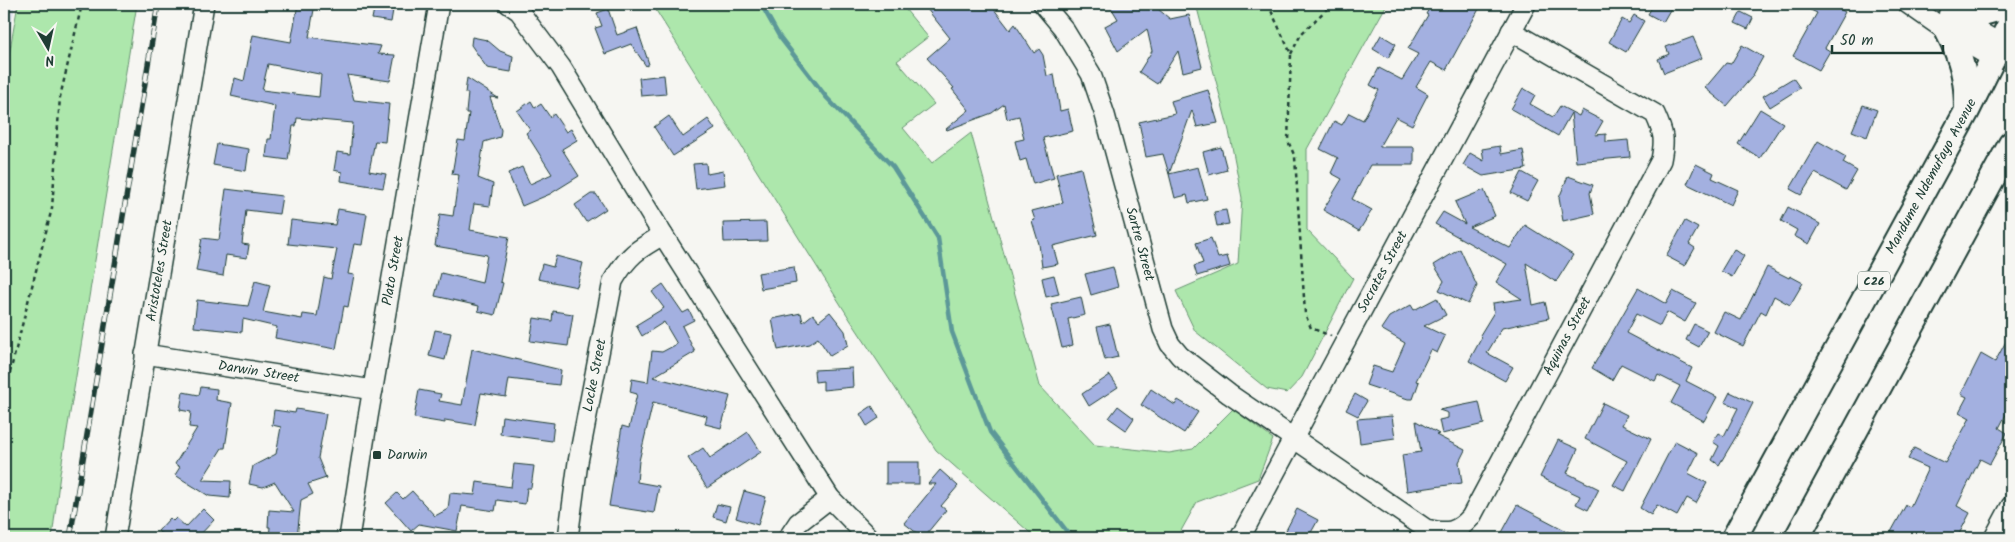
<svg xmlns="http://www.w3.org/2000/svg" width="2015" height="542" viewBox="0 0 2015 542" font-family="Kalam,sans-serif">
<rect width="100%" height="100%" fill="#f6f6f2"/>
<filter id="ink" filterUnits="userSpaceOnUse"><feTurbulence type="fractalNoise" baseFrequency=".02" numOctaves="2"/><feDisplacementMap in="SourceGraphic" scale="10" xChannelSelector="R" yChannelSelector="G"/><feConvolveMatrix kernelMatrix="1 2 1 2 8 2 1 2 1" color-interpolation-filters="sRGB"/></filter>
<g filter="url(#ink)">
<polygon fill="#dde1ed" points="4,4 15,4 4,70"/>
<g fill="#ade7ac" stroke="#669270">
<polygon points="18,4 137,4 60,474 52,538 4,538 4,83"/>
<polygon points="652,4 901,4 928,37 897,61 934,104 903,128 932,163 971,133 1040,386 1095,445 1169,453 1193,449 1233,409 1273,439 1258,479 1197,502 1177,538 1036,538 936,450 851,321"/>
<polygon points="1196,4 1387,4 1307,149 1307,230 1353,278 1302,377 1287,393 1267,389 1195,331 1176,291 1238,264 1242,198 1229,131"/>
</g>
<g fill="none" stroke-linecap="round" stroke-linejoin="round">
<polyline stroke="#5b9898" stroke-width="4.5" points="761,4 779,36 827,98 893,167 938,238 952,332 990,432 1072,538"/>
</g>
<g fill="#a3b0e0" stroke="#1f3d34" fill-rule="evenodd">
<path d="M 298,4 L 315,4 L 309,37 L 381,46 L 378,54 L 395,55 L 390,81 L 347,75 L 354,100 L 389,104 L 385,142 L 375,141 L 369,171 L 386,174 L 383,188 L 341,181 L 342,172 L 334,170 L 337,152 L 350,154 L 353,123 L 297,118 L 296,126 L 293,126 L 288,160 L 266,157 L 268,139 L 271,139 L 275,106 L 231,96 L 235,78 L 244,81 L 253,35 L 291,42 ZM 268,64 L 319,74 L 321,75 L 319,97 L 262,90 Z"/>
<polygon points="375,4 394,4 391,22 372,19"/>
<polygon points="923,4 990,4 1010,30 1015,24 1034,53 1039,49 1043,55 1047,76 1054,74 1060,111 1068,109 1073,131 1043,138 1054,178 1033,184 1026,159 1020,161 1015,141 1024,139 1019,116 1007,119 1004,104 992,113 947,130 946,129 969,110 952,89 954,88 927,58 950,38"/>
<polygon points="1109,4 1152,4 1170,19 1189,15 1202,67 1183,72 1178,51 1157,84 1139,72 1152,51 1147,29 1118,51 1105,26 1118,19"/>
<polygon points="1432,4 1468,4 1479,9 1446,70 1431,62 1416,87 1428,94 1412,125 1396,117 1379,147 1414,147 1414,165 1370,165 1352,199 1372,210 1359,231 1323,210 1342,179 1331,173 1338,158 1320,149 1334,121 1342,125 1349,113 1363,120 1379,90 1370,85 1379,68 1402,80 1418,54 1408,49 1428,15 1426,14"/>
<polygon points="1654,4 1663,4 1671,8 1663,22 1648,14"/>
<polygon points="1798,4 1831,4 1845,12 1825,48 1830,51 1819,70 1793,56 1817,13"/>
<polygon points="608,9 617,35 637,28 649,64 646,66 631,44 605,54 595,28 602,26 597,13"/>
<polygon points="1741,12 1753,18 1748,29 1735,23"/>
<polygon points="1634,15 1644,21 1626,52 1609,42 1622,19 1629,23"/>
<polygon points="1381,35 1396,44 1388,58 1373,49"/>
<polygon points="472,37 487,40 500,51 513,56 511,72 487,68 471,45"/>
<polygon points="1693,37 1702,58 1664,73 1658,59 1669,54 1666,47"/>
<polygon points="1742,45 1763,57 1752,77 1727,106 1705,88 1726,63 1731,64"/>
<polygon points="664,75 666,94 641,96 639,78"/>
<polygon points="467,78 498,98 490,97 501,130 500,137 484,142 478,178 493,184 490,206 474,204 470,230 509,237 500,282 503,283 495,315 478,311 479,306 435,296 441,273 482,283 487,255 435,246 440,214 453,216 459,175 452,174 458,140 465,141 469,113 466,113 468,93 465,93"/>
<polygon points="1793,78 1800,88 1770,107 1763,96"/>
<polygon points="1523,88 1535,95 1530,104 1553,117 1560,106 1579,116 1582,110 1603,121 1595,135 1606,134 1606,142 1628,140 1630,157 1576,162 1571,113 1558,136 1511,109"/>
<polygon points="1208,90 1218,123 1197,127 1192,110 1169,174 1163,154 1146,157 1139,122 1175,114 1171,101"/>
<polygon points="531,101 535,108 541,104 550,117 554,114 566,132 571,129 577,140 562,149 579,176 550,194 522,206 508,173 522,167 530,184 552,174 526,133 530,130 517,111"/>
<polygon points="1863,105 1877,110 1867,137 1852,131"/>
<polygon points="1760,109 1783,123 1760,158 1738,144"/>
<polygon points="669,116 683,137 708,119 715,129 673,156 654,127"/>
<polygon points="1818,141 1846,157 1843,163 1857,171 1846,190 1815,173 1801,195 1790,189"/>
<polygon points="217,144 249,149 246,171 213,165"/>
<polygon points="1500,146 1501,154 1523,150 1526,169 1483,176 1463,165 1470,153 1484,161 1482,149"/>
<polygon points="1221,147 1227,170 1209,175 1203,152"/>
<polygon points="706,163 707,174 723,171 725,185 696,189 693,164"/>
<polygon points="1696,164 1714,173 1712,178 1738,190 1731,205 1687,184"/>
<polygon points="1198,167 1207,199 1189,203 1187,195 1175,198 1169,174"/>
<polygon points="1081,168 1097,235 1053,246 1058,264 1042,267 1039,244 1032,221 1035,220 1032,211 1063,203 1056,174"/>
<polygon points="1522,172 1538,181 1527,201 1511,193"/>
<polygon points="1568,176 1593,185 1590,193 1594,214 1563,221 1559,198"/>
<polygon points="226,189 282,196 279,214 246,210 242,244 249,245 247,258 226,255 223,276 196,271 202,238 219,240"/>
<polygon points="1484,190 1495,216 1469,227 1510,248 1525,225 1573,255 1556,282 1526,263 1533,305 1545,302 1549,318 1502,328 1487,353 1513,367 1505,381 1469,361 1482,337 1480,335 1494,312 1493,303 1522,299 1496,282 1507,264 1435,224 1443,212 1465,224 1455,202"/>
<polygon points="591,194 596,194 606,209 586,222 575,205"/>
<polygon points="1788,207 1820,224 1809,244 1794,236 1797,230 1781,221"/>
<polygon points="338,209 367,214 362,245 354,244 348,274 354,275 348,307 344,306 336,349 275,338 277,327 243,319 242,332 194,327 197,300 248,306 255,281 270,285 263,312 302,319 303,314 317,316 324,277 331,279 337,249 288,244 291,220 335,225"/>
<polygon points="1226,210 1229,224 1217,226 1214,212"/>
<polygon points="1685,221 1698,228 1689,244 1695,248 1685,266 1666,256"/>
<polygon points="766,222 767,241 724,242 723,223"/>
<polygon points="1211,238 1218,258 1227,256 1230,266 1197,276 1194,266 1203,263 1196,243"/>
<polygon points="1460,249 1477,286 1468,304 1439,290 1444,281 1434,265"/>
<polygon points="1734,249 1744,256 1732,277 1721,271"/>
<polygon points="556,256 583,263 577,287 538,279 542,264 553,267"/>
<polygon points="794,267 796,283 761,289 758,273"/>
<polygon points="1113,267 1118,287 1091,295 1085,274"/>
<polygon points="1767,267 1789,278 1790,276 1803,283 1790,305 1774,296 1766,314 1761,311 1743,346 1714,332 1724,312 1741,320"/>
<polygon points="1054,275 1059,294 1046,297 1042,278"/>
<polygon points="663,284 683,313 689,310 694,320 682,326 695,352 653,377 730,396 721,428 705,424 707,416 653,402 639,461 637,482 659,486 654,513 609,506 622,426 629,428 637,394 630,392 632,379 648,382 652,351 662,352 677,344 664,322 642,336 636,325 664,308 652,292"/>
<polygon points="1638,288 1666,304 1673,291 1696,303 1685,322 1667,312 1660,326 1636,314 1626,333 1692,368 1686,381 1717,397 1704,421 1671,403 1680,386 1658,375 1655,381 1621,364 1612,380 1592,368"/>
<polygon points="1081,297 1085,315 1068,319 1073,345 1062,348 1051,304"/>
<polygon points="1437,298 1446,315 1424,326 1445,336 1437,353 1431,350 1416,381 1419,382 1413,399 1408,399 1366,385 1373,366 1392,372 1405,343 1381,329 1389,317 1411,305 1414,310"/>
<polygon points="553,311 573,314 568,346 530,341 534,318 552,321"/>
<polygon points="830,312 845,331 848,345 830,356 818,338 809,344 778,350 772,319 801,313 803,322 813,314 819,321"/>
<polygon points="1110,324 1118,357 1105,360 1097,327"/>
<polygon points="1694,324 1708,331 1699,347 1686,340"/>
<polygon points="435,330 451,333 445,360 429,356"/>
<polygon points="2011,332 2011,405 1999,428 2007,433 1990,464 1980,459 1957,506 1970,513 1957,538 1903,538 1891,532 1906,505 1910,507 1928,468 1908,459 1914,448 1945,463 1970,418 1959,412 1967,397 1961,394 1981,354 1995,362"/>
<polygon points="472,349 561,370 559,385 509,379 506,397 481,393 475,425 445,420 445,423 414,418 419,390 441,394 439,401 462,405"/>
<polygon points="852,368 853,387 823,390 823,381 815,382 814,370"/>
<polygon points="1110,375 1118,387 1089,406 1082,394"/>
<polygon points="201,387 217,389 216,400 232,403 225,448 222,448 202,480 231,481 230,498 209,496 175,475 180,467 175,464 197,428 189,427 191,412 180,410 183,392 199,395"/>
<polygon points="1151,389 1175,405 1178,400 1198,412 1184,433 1141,405"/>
<polygon points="1730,392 1753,403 1737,435 1719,465 1712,460 1719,446 1713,442 1719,433 1724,436 1738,408 1725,402"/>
<polygon points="1355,394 1367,401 1358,416 1346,410"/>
<polygon points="1479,402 1484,424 1442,434 1439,420 1448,418 1448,413 1439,410"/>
<polygon points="1603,403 1627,415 1622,425 1651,439 1625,491 1613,485 1627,461 1585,439"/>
<polygon points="872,406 879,418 867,426 860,414"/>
<polygon points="1118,406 1134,418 1126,430 1109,418"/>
<polygon points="296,409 326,414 318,458 326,478 308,484 313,494 301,500 297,538 269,538 270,527 268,527 269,510 294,512 275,482 263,487 249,484 253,466 276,454 281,427 272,425 274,410 295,413"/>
<polygon points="502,416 554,423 552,441 500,434"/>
<polygon points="1392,416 1395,438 1360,443 1357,419"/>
<polygon points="1416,421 1439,434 1436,435 1465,450 1459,462 1462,483 1407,491 1402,455 1421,452"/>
<polygon points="748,432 761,452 707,488 688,458 703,448 710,458"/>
<polygon points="1558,440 1578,449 1567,473 1599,489 1588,510 1576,504 1580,496 1540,477"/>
<polygon points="1675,441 1698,453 1688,473 1707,483 1696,503 1687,498 1677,516 1657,505 1651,515 1640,508"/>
<rect x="886" y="462" width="33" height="22"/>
<polygon points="514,464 534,466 531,488 527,488 525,504 497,500 495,511 462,506 457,531 419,524 411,531 386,503 397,493 403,499 412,491 435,516 448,509 450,493 475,495 477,482 511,487"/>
<polygon points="940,470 958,486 941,506 946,510 923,538 904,523 936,484 928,484"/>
<polygon points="744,491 766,497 758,525 736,518"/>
<polygon points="717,504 730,507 726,521 713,517"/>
<polygon points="1517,505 1580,538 1499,538"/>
<polygon points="203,509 214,520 198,537 199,538 166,538 158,531 170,518 173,521 176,518 186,527"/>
<polygon points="1297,509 1318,520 1308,538 1282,538"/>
</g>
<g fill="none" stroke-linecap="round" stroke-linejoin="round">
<defs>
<g id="minor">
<polyline points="509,4 519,11 561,67 663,235 830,498 869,538"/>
<path id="s1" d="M 1043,4 L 1063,28 L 1091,74 L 1105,115 L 1163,329 L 1170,344 L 1180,356 L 1229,394 L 1426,529 C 1447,534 1457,533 1471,517 L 1661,160 C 1665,139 1664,134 1655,114 L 1511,31"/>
<polyline points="1908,4 1948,32 1994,59"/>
<polyline points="1949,14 2001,44"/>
<path id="s2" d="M 145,354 L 373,390"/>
<path id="s3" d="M 115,538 L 204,4"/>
<path id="s4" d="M 349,538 L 368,417 L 439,4"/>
<path id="s5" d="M 568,538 L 578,462 L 613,281 C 628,255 638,249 663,235"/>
<polyline points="788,538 798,523 830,498"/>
<path id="s6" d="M 1240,538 L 1526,4"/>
<polyline points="1994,538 2011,506"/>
</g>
<g id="major">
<polyline points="1951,15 1983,13 2011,5"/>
<path d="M 1948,32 C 1962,59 1967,79 1967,109"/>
<path id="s7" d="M 1734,538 L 1967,111 L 2011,22"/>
<polyline points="1797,538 2011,144"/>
</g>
</defs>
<use href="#minor" stroke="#1f3d34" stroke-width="22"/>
<use href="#major" stroke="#1f3d34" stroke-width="28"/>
<g stroke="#1f3d34" stroke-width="2.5" stroke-dasharray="4 4" stroke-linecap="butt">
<polyline points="1268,4 1291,54 1288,141 1295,157 1305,314 1311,328 1331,336"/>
<polyline points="1291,54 1301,34 1332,4"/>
<polyline points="4,396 52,208 60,97 82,4"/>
</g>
<use href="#minor" stroke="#f6f6f2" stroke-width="19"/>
<use href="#major" stroke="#f6f6f2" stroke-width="24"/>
<defs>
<polyline id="rail" points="70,538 158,4"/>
</defs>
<use href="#rail" stroke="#1f3d34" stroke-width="5.5"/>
<use href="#rail" stroke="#f6f6f2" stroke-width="4" stroke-dasharray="11" stroke-linecap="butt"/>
</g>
</g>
<rect fill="#1f3d34" stroke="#f6f6f2" stroke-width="2" x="372" y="450" width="10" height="10" rx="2.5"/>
<g text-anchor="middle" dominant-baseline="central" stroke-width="4" stroke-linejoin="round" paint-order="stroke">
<rect fill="#f6f6f2" stroke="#60746d" stroke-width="1" x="1858" y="271.5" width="32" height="19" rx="4"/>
<g font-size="12" font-weight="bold" fill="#1f3d34">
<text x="1874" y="281">C26</text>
</g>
<g font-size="14" fill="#1f3d34" stroke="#f6f6f2">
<text stroke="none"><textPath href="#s7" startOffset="412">Mandume Ndemufayo Avenue</textPath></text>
<text stroke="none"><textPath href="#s1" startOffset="262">Sartre Street</textPath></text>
<text stroke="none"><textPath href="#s3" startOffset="271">Aristoteles Street</textPath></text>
<text stroke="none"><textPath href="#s4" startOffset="271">Plato Street</textPath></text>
<text stroke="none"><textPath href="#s6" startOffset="302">Socrates Street</textPath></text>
<text stroke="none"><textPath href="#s1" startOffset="938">Aquinas Street</textPath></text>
<text stroke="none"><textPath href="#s2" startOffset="115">Darwin Street</textPath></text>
<text stroke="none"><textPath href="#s5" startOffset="165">Locke Street</textPath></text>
</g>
<g font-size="14" fill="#1f3d34" stroke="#f6f6f2" text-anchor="start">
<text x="387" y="455">Darwin</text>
</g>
</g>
<rect width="2015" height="542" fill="none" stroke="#f6f6f2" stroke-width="20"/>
<rect x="10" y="10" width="1995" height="522" fill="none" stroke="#1f3d34" stroke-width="2" filter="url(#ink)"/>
<g transform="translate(48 48) rotate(171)" stroke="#f6f6f2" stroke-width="4" paint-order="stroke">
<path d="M0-4L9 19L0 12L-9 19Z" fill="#1f3d34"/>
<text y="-8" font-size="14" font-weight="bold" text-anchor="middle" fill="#1f3d34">N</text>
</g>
<path d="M1832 45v8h111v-8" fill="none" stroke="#1f3d34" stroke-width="2.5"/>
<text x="1840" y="45" font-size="15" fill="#1f3d34" stroke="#f6f6f2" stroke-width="4" paint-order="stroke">50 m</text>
</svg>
